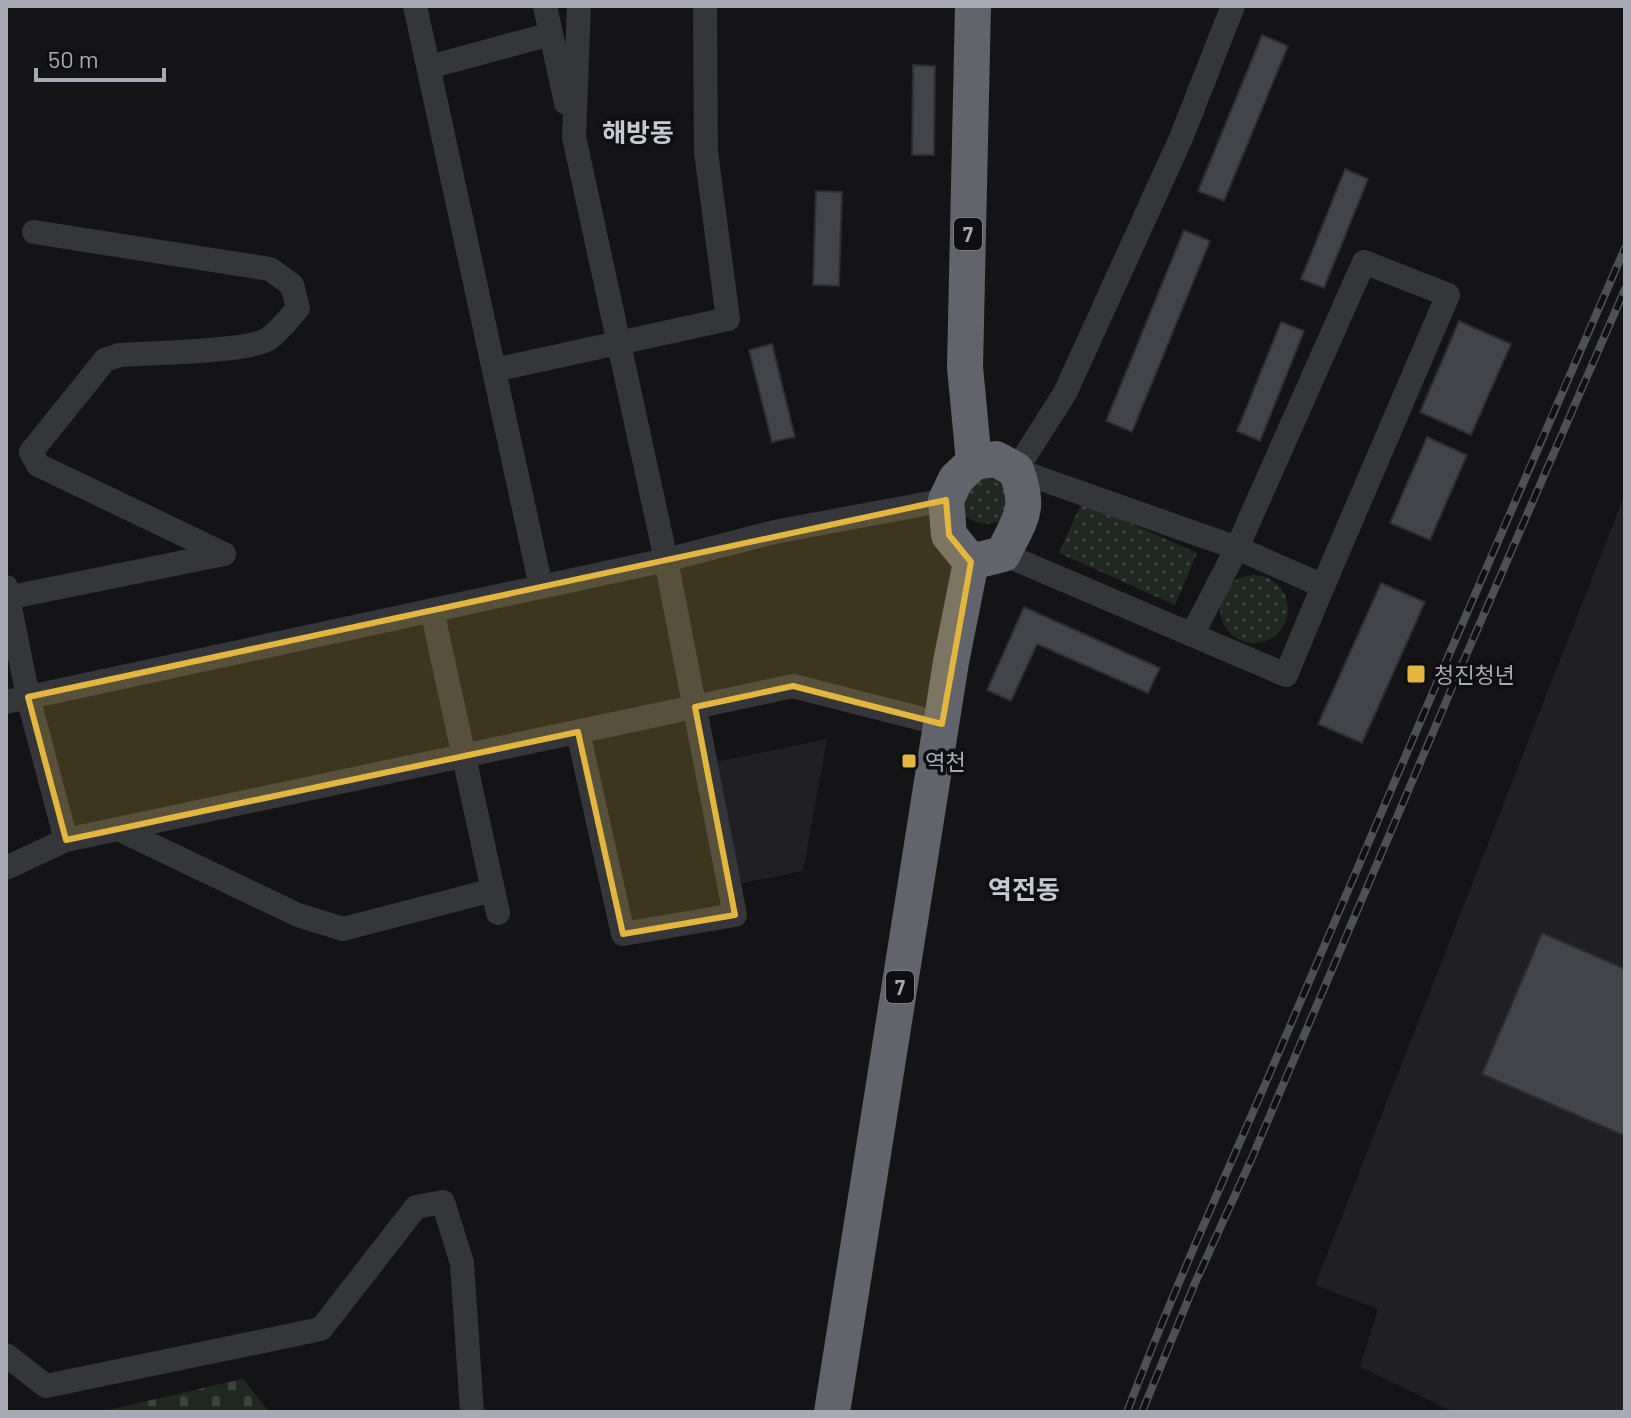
<svg xmlns="http://www.w3.org/2000/svg" width="1631" height="1418" viewBox="0 0 1631 1418" font-family="Barlow,'Noto Sans KR',sans-serif">
<defs>
<pattern id="green-dots" width="8" height="8" patternUnits="userSpaceOnUse" patternTransform="scale(2)"><rect width="8" height="8" fill="#212822"/><path d="M2 2h.1M6 6h.1" fill="none" stroke="#3e4440" stroke-width="1.8" stroke-linecap="round"/></pattern>
<pattern id="cemetery-stones" width="16" height="16" patternUnits="userSpaceOnUse" patternTransform="scale(2)"><rect width="16" height="16" fill="#212822"/><path d="M2 7V4a2 2 0 0 1 4 0v3zM10 15v-3a2 2 0 0 1 4 0v3z" fill="#3e4440"/></pattern>
</defs>
<rect width="100%" height="100%" fill="#141416"/>
<g fill="#202023">
<polygon points="1625,494 1625,1412 1454,1412 1360,1367 1378,1309 1315,1285"/>
<polygon points="827,739 803,871 738,884 711,763"/>
</g>
<g fill="url(#green-dots)">
<path d="M 1002,459 L 1008,518 C 991,526 979,526 963,515 L 955,476 Z"/>
<polygon points="1082,502 1197,553 1175,605 1059,553"/>
<circle cx="1254" cy="609" r="34"/>
</g>
<polygon fill="url(#cemetery-stones)" points="243,1379 269,1412 99,1412"/>
<g fill="#434449" stroke="#2e2e31" stroke-width="2">
<polygon points="1262,35 1288,46 1224,201 1198,191"/>
<polygon points="913,65 935,66 934,155 912,155"/>
<polygon points="1345,169 1368,179 1324,288 1301,279"/>
<polygon points="816,191 842,192 839,286 813,285"/>
<polygon points="1184,230 1210,241 1132,432 1106,421"/>
<polygon points="1459,321 1511,344 1471,435 1420,412"/>
<polygon points="1281,322 1304,331 1260,441 1237,431"/>
<polygon points="772,344 795,437 772,442 749,350"/>
<polygon points="1427,437 1467,455 1430,540 1390,523"/>
<polygon points="1381,583 1425,602 1362,743 1318,724"/>
<polygon points="1024,607 1160,668 1148,693 1037,644 1011,701 987,690"/>
<polygon points="1542,933 1625,969 1625,1136 1482,1074"/>
</g>
<g fill="none" stroke-linecap="round" stroke-linejoin="round">
<g stroke="#35363a" stroke-width="24">
<polyline points="415,6 541,587"/>
<polyline points="545,6 566,103"/>
<polyline points="429,67 551,34"/>
<polyline points="494,370 728,319 706,152 705,6"/>
<polyline points="1003,554 1286,675 1323,586 1237,548 1016,470 1065,393 1181,138 1233,6"/>
<polyline points="6,587 28,697 66,840"/>
<path d="M 6,598 L 224,554 L 38,465 L 31,452 L 105,360 L 120,355 C 148,353 249,352 268,339 C 280,331 289,318 298,308 L 292,285 L 270,269 L 34,232"/>
<polyline points="432,610 498,913"/>
<polyline points="1192,635 1237,548 1364,262 1448,295 1323,586"/>
<polyline points="6,702 666,560 774,532 946,500"/>
<polyline points="578,732 623,934 735,915 666,560 574,137 579,6"/>
<polyline points="118,829 298,915 343,929 493,890"/>
<polyline points="6,868 66,840 793,686 942,724"/>
<polyline points="6,1355 46,1386 321,1329 416,1207 443,1202 462,1263 472,1412"/>
</g>
<g stroke="#62646b" stroke-width="36">
<polyline points="973,6 965,367 974,462"/>
<path d="M 996,459 L 1016,470 C 1031,510 1021,517 1003,554 L 971,562 L 949,535 L 946,500 L 956,479 L 974,462 Z"/>
<polyline points="832,1412 951,662 971,562"/>
</g>
<defs>
<g id="rail">
<path d="M 1127,1412 C 1177,1279 1238,1150 1293,1019 C 1403,762 1513,504 1625,248"/>
<polyline points="1142,1412 1195,1283 1251,1160 1451,690 1625,289"/>
</g>
</defs>
<use href="#rail" stroke="#4f5055" stroke-width="8"/>
<use href="#rail" stroke="#0f0f11" stroke-width="5" stroke-dasharray="15" stroke-linecap="butt"/>
</g>
<path fill="#e3b73f" fill-opacity="0.2" stroke="#e3b73f" stroke-width="6" stroke-linejoin="round" d="M 946,500 L 949,535 L 971,562 L 942,724 L 793,686 L 695,707 L 735,915 L 623,934 L 578,732 L 66,840 L 28,697 Z"/>
<g fill="#e3b73f" stroke="#0f0f11" stroke-width="3">
<rect x="1406" y="664" width="20" height="20" rx="4"/>
<rect x="901" y="753" width="16" height="16" rx="4"/>
</g>
<g text-anchor="middle" dominant-baseline="central" stroke-width="7" stroke-linejoin="round" paint-order="stroke">
<g fill="#0f0f11" stroke="#797c84" stroke-width="2">
<rect x="954" y="218" width="28" height="32" rx="6"/>
<rect x="886" y="971" width="28" height="32" rx="6"/>
</g>
<g font-size="20" font-weight="bold" fill="#a7aab5">
<text x="968" y="234">7</text>
<text x="900" y="987">7</text>
</g>
<g font-size="22" fill="#a7aab5" stroke="#0f0f11" text-anchor="start">
<text x="1434" y="674">청진청년</text>
<text x="925" y="761">역천</text>
</g>
<g font-size="26" font-weight="bold" fill="#c7c9d1" stroke="#0f0f11">
<text x="638" y="131">해방동</text>
<text x="1024" y="888">역전동</text>
</g>
</g>
<rect width="1631" height="1418" fill="none" stroke="#a7aab5" stroke-width="16"/>
<path d="M36 68v12h128v-12" fill="none" stroke="#a7aab5" stroke-width="4"/>
<text x="48" y="68" font-size="24" fill="#a7aab5" stroke="#0f0f11" stroke-width="6" paint-order="stroke">50 m</text>
</svg>
